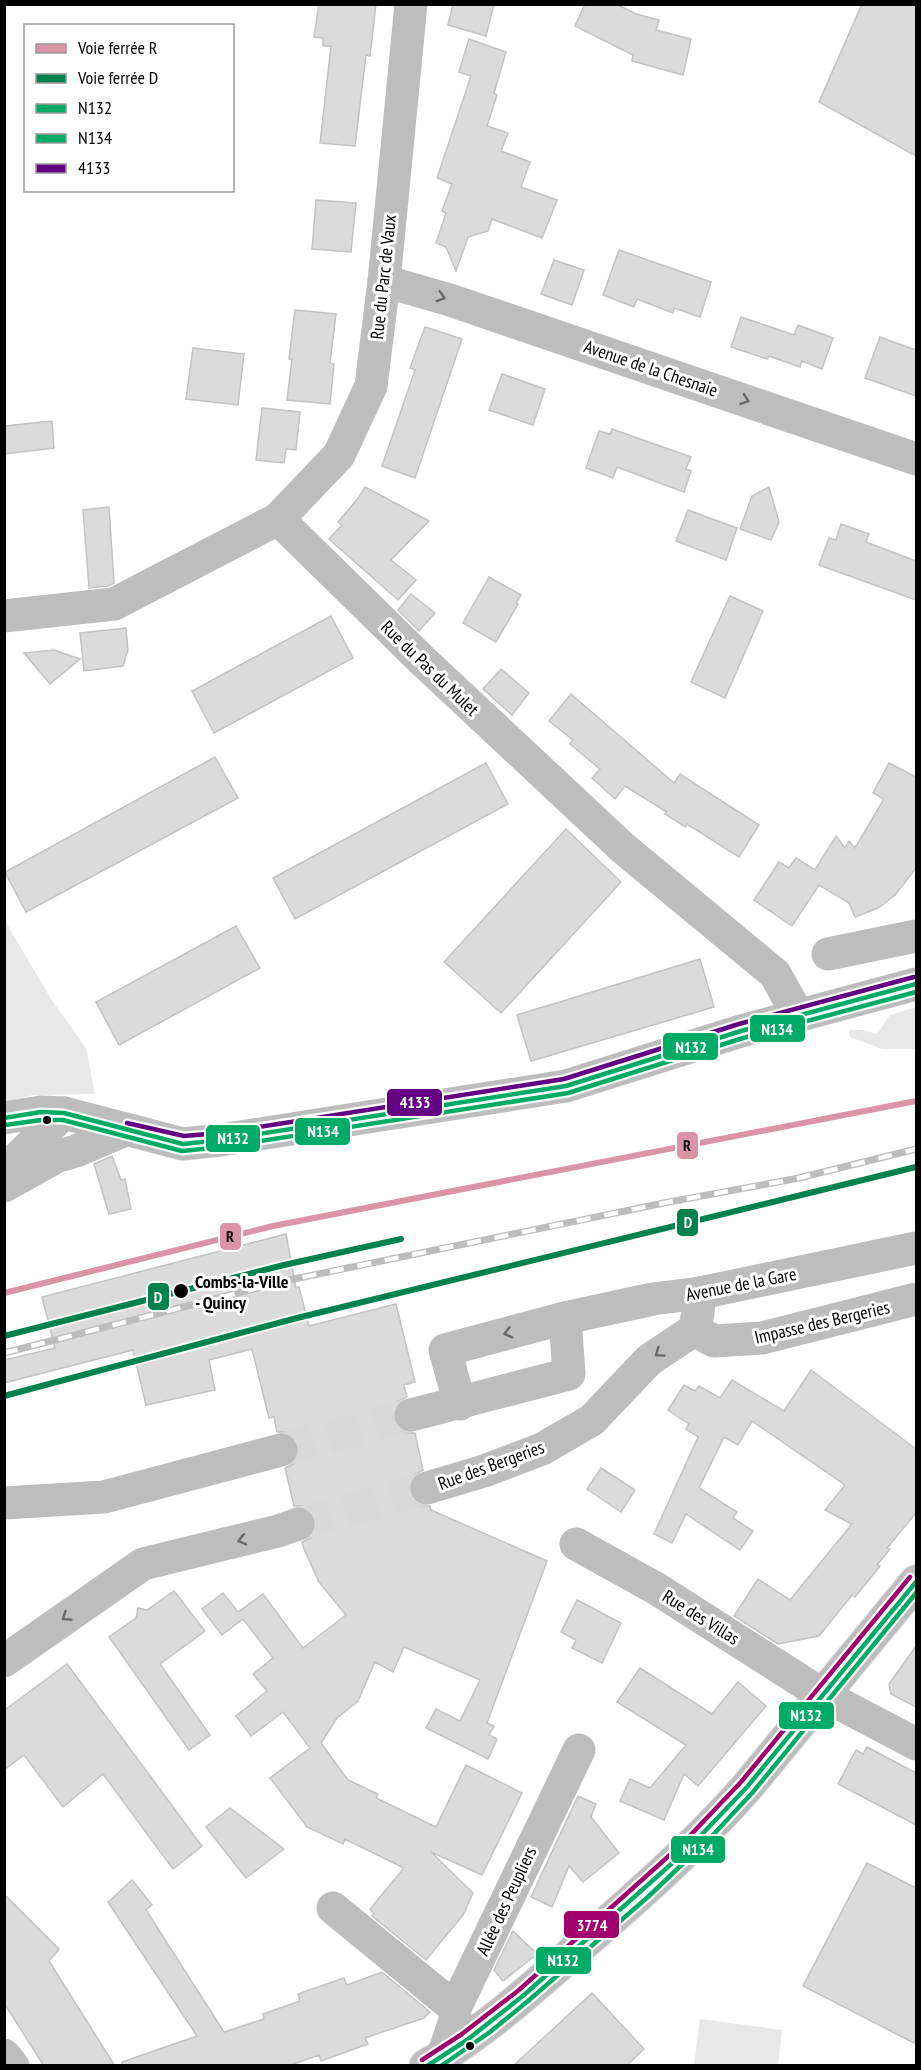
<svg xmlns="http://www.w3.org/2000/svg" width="921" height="2070" viewBox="0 0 921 2070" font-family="'PT Sans Narrow',sans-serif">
<rect width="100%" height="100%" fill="#fff"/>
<g fill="#e8e8e8">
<polygon points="4,919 51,999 86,1048 95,1094 33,1095 5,1102"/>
<polygon points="916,1007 916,1049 882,1049 850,1037 849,1034 850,1030 863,1030 877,1034 890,1015"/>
<polygon points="700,2019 782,2030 778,2065 694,2065"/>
</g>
<g fill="#dbdbdb" stroke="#c3c3c3" stroke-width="1.5">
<polygon points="319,4 376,4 370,56 366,55 355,146 320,143 331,46 323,46 323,38 314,37"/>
<polygon points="453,4 494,4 486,36 448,25"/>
<polygon points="585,4 616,4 636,14 659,20 656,30 691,39 683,75 632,61 633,55 575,26"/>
<polygon points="862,4 916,4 916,156 819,102"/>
<polygon points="469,39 506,52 494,93 497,95 487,126 508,133 501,151 530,162 521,187 557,200 542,238 492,219 488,231 468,237 456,271 446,247 436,243 446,213 442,211 452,184 437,178 471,76 459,72"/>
<polygon points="316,200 356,203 351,252 312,249"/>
<polygon points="619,250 711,282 700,317 674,308 673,313 637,299 634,307 603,295"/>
<polygon points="554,260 584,270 572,305 541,294"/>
<polygon points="295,310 336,314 330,363 334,364 330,404 287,400 292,359 289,359"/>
<polygon points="741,317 794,335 798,325 833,338 822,369 802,361 800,367 769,356 767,359 731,347"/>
<polygon points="425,327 462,339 415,478 382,466 415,370 410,368"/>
<polygon points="880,337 916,350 916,396 865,378"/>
<polygon points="193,348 244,354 238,405 186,399"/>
<polygon points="502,374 545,389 533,425 489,410"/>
<polygon points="262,408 300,412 296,450 286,449 284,463 256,460"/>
<polygon points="52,421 54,448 4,454 4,426"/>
<polygon points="612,429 691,457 686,469 691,471 684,492 617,467 613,478 586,468 599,431 610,434"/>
<polygon points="365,487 429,521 391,560 416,580 398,600 329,539 342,525 338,522 359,497"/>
<polygon points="769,487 779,522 771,540 740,529 752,496"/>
<polygon points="109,507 114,583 108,586 89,588 83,510"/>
<polygon points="688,510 737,528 726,560 676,541"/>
<polygon points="841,524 869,534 866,542 916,561 916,600 819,565 829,538 836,540"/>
<polygon points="489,577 521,595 516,603 518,604 496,642 463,623"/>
<polygon points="411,594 435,613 419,631 398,610"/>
<polygon points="730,596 763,611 725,698 691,682"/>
<polygon points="331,616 353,658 214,733 192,691"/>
<polygon points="126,628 128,650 123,666 84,671 80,633"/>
<polygon points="54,650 80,659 50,684 24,653"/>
<polygon points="501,669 529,693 512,715 483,689"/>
<polygon points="571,694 674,783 680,774 759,825 739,857 687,824 685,827 665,814 667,812 625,786 615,799 592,778 600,769 570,744 573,740 549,721"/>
<polygon points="215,757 238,798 26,912 5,872"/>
<polygon points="486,763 508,804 295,919 273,878"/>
<polygon points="889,763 916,777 916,868 895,895 878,908 855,917 849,903 819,885 792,926 754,900 779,862 789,868 796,858 815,870 836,836 845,848 849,841 855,848 884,799 873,793"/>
<polygon points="566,829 621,882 501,1013 444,962"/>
<polygon points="236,926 260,968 119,1045 96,1002"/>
<polygon points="700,959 714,1007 531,1061 517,1015"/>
<polygon points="112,1156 121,1180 125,1179 131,1209 109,1214 94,1164"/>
<polygon points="286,1234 296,1288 299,1287 309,1326 396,1304 415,1382 404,1385 407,1397 397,1402 393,1409 393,1419 398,1429 405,1433 415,1433 423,1470 414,1475 409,1483 409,1493 414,1501 422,1506 430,1506 431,1510 547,1561 487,1723 494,1726 489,1735 497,1739 488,1759 426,1728 436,1709 460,1721 480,1680 404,1647 393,1672 375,1662 358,1701 337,1718 321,1743 348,1780 378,1794 376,1798 436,1827 466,1765 522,1793 482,1875 431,1852 473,1893 463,1915 426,1960 372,1916 374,1914 370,1909 404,1868 345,1839 343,1844 307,1827 270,1778 310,1748 283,1712 251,1736 236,1716 267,1691 253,1674 273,1658 243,1619 222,1635 202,1609 223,1593 238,1612 263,1594 303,1648 346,1615 319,1582 304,1549 302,1542 312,1537 316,1528 316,1518 310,1509 302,1506 294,1506 285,1468 294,1464 299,1455 299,1445 294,1436 286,1432 277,1432 274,1417 269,1418 252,1349 209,1360 215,1390 146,1405 133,1350 4,1383 4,1360 55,1348 42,1297"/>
<polygon points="811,1370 916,1449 916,1513 887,1548 890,1549 877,1565 880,1566 855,1597 852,1595 819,1636 778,1644 734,1616 758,1579 790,1600 852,1524 825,1510 845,1485 752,1421 738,1445 724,1437 699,1488 737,1512 733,1518 753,1531 740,1550 686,1514 672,1543 654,1534 698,1437 686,1429 689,1424 668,1410 684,1385 695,1391 699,1386 720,1398 732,1380 784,1411"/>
<polygon points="601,1468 635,1490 621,1512 587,1489"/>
<polygon points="174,1591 205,1631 160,1664 210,1735 189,1750 109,1637 136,1618 138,1608 147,1610"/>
<polygon points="577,1600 621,1623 602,1663 572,1648 576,1640 561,1632"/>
<polygon points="916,1646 916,1707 891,1694 889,1684"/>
<polygon points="67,1664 202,1846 173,1869 103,1774 63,1807 24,1755 4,1770 5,1710"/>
<polygon points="640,1668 712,1714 738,1682 766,1706 698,1786 684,1774 664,1820 620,1801 630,1779 650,1788 686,1745 617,1702"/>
<polygon points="867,1747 916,1773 916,1825 838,1784 856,1750 863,1754"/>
<polygon points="578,1796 596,1804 591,1817 619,1853 583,1882 569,1866 552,1907 531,1897"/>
<polygon points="230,1808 284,1849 246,1878 206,1827"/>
<polygon points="867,1863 916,1888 916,2044 803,1986"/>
<polygon points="132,1880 152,1905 146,1910 224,2032 264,2019 263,2014 300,2001 298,1994 344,1978 347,1985 382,1972 430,2012 424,2018 365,2038 368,2044 321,2061 319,2055 288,2066 122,2066 122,2062 197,2036 108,1902"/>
<polygon points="4,1894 59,1949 49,1961 115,2066 44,2066 4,2003"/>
<polygon points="513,1931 537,1954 503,1981 494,1970"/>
<polygon points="592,1993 644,2049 626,2066 513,2066"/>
</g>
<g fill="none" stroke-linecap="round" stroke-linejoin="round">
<g stroke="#d9d9d9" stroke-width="33" stroke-dasharray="33 16" stroke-linecap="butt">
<polyline points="281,1450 411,1415"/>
<polyline points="298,1524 427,1488"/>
</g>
<defs>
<path id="major" d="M 426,2066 C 482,2034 530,1990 578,1948 C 637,1897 696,1845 747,1787 L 916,1582"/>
</defs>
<use href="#major" stroke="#dbdbdb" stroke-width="35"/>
<g stroke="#bdbdbd" stroke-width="33">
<polyline points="384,281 450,300 916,459"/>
<polyline points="278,519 424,662 623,848 775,974 798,1015"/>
<polyline points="4,616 114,604 278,519 339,455 371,386 384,281 411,4"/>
<polyline points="828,954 916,936"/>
<polyline points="4,1118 41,1112 64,1113 183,1144 221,1140 566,1086 741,1031 916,984"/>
<polyline points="4,1171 64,1113"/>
<polyline points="4,1186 56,1157 76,1151 125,1130"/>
<polyline points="694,1330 714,1341 762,1338 916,1299"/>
<polyline points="460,1404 445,1350 565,1318 653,1299 700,1293 916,1248"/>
<polyline points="411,1415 569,1374 565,1318"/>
<polyline points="427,1488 484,1471 542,1449 592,1420 649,1360 694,1330 698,1313 700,1293"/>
<polyline points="4,1503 104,1497 281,1450"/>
<polyline points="576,1544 657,1589 823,1695 916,1744"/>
<polyline points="4,1661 143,1564 278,1531 298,1524"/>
<polyline points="333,1908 455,2008"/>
<polyline points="4,2055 13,2066"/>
<polyline points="443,2056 455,2020 455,2008 579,1750"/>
</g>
<use href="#major" stroke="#bdbdbd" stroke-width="33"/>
<defs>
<polyline id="rail" points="4,1353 289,1280 669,1202 799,1178 916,1149"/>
</defs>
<use href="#rail" stroke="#bdbdbd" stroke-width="7"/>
<use href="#rail" stroke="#fff" stroke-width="4.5" stroke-dasharray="14" stroke-linecap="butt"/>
<defs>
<g id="bus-1">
<polyline points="4,1118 41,1112 64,1113 183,1144 221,1140 566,1086 741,1031 916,984"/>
<polyline points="427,2066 467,2040 524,1995 687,1850 747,1787 916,1582"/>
</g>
<g id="bus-2">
<polyline points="5,1125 41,1120 63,1120 182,1151 222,1147 568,1093 743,1038 916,992"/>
<polyline points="441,2066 490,2032 528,2001 649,1896 713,1835 753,1792 916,1593"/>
</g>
<polyline id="bus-3" points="127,1123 184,1136 220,1133 564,1079 739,1024 914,977"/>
<polyline id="bus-4" points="422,2060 462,2034 519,1990 681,1845 741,1782 910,1577"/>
</defs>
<use href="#bus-1" stroke="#fff" stroke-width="9"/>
<use href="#bus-2" stroke="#fff" stroke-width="9"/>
<use href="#bus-3" stroke="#fff" stroke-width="9"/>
<use href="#bus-4" stroke="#fff" stroke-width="9"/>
<use href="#bus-1" stroke="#00ab66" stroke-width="4.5"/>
<use href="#bus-2" stroke="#00ab66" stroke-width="4.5"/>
<use href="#bus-3" stroke="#640082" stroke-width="4.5"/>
<use href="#bus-4" stroke="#a0006e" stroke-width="4.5"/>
<defs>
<polyline id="rail-1" points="4,1293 273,1226 916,1101"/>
<g id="rail-2">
<polyline points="4,1336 284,1265 401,1239"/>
<polyline points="4,1396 297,1318 916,1167"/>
</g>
</defs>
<use href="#rail-1" stroke="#fff" stroke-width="10"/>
<use href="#rail-2" stroke="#fff" stroke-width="10"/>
<use href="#rail-1" stroke="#db94a7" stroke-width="6"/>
<use href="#rail-2" stroke="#00824e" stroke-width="6"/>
</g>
<defs><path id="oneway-chevron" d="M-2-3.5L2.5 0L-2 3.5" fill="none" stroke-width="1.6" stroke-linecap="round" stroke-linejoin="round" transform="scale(1.5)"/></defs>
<g stroke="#686868">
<use href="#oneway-chevron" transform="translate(441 297) rotate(16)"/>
<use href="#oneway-chevron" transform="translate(745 400) rotate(19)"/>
<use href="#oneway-chevron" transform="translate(508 1333) rotate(165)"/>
<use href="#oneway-chevron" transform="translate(659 1353) rotate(146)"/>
<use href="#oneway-chevron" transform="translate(242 1540) rotate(166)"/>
<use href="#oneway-chevron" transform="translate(66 1617) rotate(145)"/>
</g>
<g fill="#000" stroke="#fff" stroke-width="2">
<circle cx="47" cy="1120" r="5"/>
<circle cx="181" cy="1291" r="8"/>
<circle cx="470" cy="2046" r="5"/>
</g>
<g text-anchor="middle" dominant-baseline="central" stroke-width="6" stroke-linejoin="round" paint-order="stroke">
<g font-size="18" fill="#000" stroke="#fff">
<text transform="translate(383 277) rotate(-84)">Rue du Parc de Vaux</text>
<text transform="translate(651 368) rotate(19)">Avenue de la Chesnaie</text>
<text transform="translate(430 668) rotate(44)">Rue du Pas du Mulet</text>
<text transform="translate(741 1284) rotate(-11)">Avenue de la Gare</text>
<text transform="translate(822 1322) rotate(-13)">Impasse des Bergeries</text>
<text transform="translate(491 1465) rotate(-20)">Rue des Bergeries</text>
<text transform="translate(701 1617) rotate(32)">Rue des Villas</text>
<text transform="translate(506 1901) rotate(-65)">Allée des Peupliers</text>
</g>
<g font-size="18" font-weight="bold" fill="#000" stroke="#fff" text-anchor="start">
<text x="195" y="1281">Combs-la-Ville<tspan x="195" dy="21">- Quincy</tspan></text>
</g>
</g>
<g stroke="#fff" stroke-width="2">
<rect x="749" y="1014" width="57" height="29" rx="6" fill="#00ab66"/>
<rect x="662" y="1032" width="57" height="29" rx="6" fill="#00ab66"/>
<rect x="386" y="1088" width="57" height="29" rx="6" fill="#640082"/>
<rect x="294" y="1117" width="57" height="29" rx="6" fill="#00ab66"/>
<rect x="205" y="1124" width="56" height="29" rx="6" fill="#00ab66"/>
<rect x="676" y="1131" width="23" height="29" rx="6" fill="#db94a7"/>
<rect x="676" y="1208" width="23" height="29" rx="6" fill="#00824e"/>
<rect x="219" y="1222" width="23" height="29" rx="6" fill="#db94a7"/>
<rect x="147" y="1282" width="23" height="29" rx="6" fill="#00824e"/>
<rect x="778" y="1701" width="57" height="29" rx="6" fill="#00ab66"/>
<rect x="670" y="1835" width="56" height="29" rx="6" fill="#00ab66"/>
<rect x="563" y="1910" width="57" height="29" rx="6" fill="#a0006e"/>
<rect x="535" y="1946" width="57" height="29" rx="6" fill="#00ab66"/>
</g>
<g font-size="16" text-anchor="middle" font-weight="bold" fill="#fff">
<text x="777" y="1035">N134</text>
<text x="691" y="1053">N132</text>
<text x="415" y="1108">4133</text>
<text x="323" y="1137">N134</text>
<text x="233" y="1144">N132</text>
<text x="688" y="1228">D</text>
<text x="158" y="1303">D</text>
<text x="806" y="1721">N132</text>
<text x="698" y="1855">N134</text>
<text x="592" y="1931">3774</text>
<text x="563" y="1966">N132</text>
</g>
<g font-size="16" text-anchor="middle" font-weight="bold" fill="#111">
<text x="687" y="1151">R</text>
<text x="230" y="1242">R</text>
</g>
<rect width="921" height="2070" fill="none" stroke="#000000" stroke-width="12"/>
<rect x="24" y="24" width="210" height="168" fill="#ffffff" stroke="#999999" stroke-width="1.5"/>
<rect x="36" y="44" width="30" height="9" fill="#db94a7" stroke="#999999" stroke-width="1.5"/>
<text x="78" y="54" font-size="18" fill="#000000">Voie ferrée R</text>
<rect x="36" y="74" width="30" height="9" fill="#00824e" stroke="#999999" stroke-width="1.5"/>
<text x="78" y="84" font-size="18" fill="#000000">Voie ferrée D</text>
<rect x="36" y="104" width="30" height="9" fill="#00ab66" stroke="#999999" stroke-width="1.5"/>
<text x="78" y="114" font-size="18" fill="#000000">N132</text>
<rect x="36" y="134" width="30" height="9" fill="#00ab66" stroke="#999999" stroke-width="1.5"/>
<text x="78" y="144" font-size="18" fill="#000000">N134</text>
<rect x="36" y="164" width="30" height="9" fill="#640082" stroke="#999999" stroke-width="1.5"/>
<text x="78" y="174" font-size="18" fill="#000000">4133</text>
</svg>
